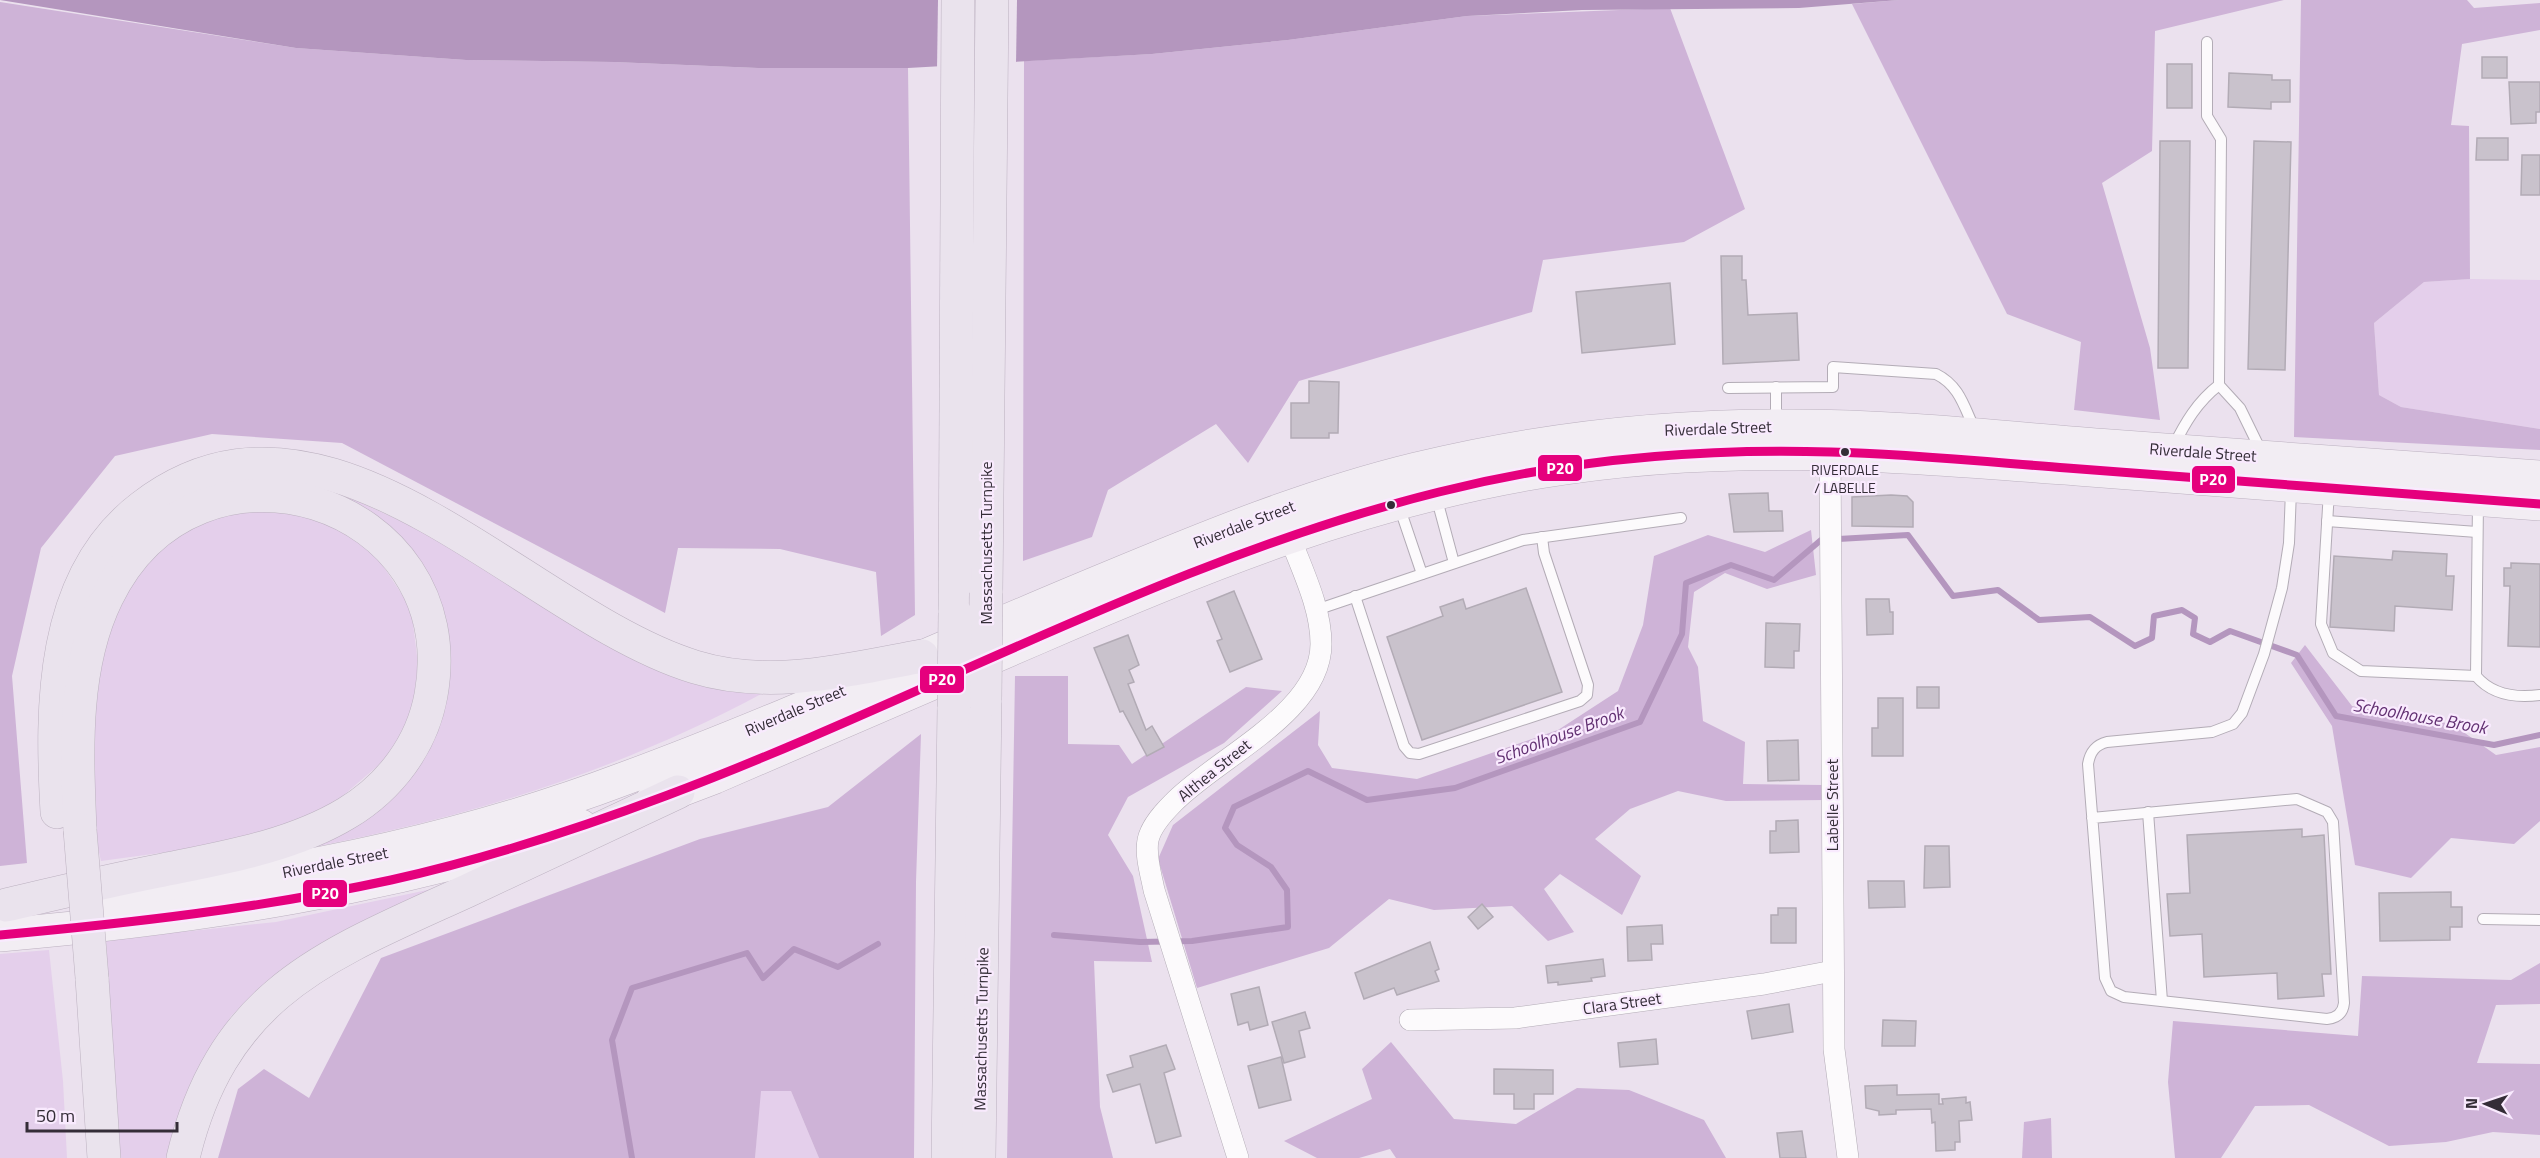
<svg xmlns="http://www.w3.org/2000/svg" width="2540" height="1158" viewBox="0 0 2540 1158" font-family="'Titillium Web',sans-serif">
<rect width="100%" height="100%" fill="#ebe1ee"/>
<g fill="#e4cfeb">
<polygon points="2470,279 2540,280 2540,429 2401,407 2379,395 2374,323 2424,282"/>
<path d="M 325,486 L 767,691 C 610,776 452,822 277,854 L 422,762 L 436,600 L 324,492 Z"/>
<polygon points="253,508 319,514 375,554 411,608 418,664 412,713 388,757 331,806 260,834 175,851 101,861 90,814 88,746 108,626 143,561 191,523"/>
<polygon points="451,885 333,940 280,970 231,1016 194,1081 171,1158 116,1158 106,936 191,931 276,922"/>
<polygon points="49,950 63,1081 67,1158 0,1158 0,954"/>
<polygon points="760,1091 791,1091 819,1158 755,1158"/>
</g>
<g fill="#ceb3d7">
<polygon points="1899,0 2284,0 2155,31 2152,151 2102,183 2150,348 2160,420 2074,410 2081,342 2007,314 1852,4"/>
<polygon points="2301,0 2467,0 2474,8 2540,3 2540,30 2462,44 2451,125 2469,126 2470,279 2424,282 2374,323 2379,395 2401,407 2540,429 2540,450 2294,437"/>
<polygon points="0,2 296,48 466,60 614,62 758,68 908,68 915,615 881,636 876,572 780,549 678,548 665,613 342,443 212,434 115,456 41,548 12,676 27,863 0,866"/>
<polygon points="1670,8 1745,209 1684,242 1543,260 1532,312 1299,381 1248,463 1216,424 1108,490 1092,537 1023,561 1024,61 1152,54 1288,40 1467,16"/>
<polygon points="1811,530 1816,575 1767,589 1725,573 1694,592 1688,647 1698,667 1703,721 1745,742 1743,784 1822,785 1824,800 1726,801 1678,791 1630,809 1595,839 1641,876 1622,915 1560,874 1544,889 1574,932 1548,941 1512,906 1434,910 1389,899 1329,948 1197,988 1158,859 1173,825 1320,711 1318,745 1332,768 1417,779 1558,730 1618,691 1643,625 1654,556 1708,535 1765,552"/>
<polygon points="2305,645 2352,706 2452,724 2496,755 2540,747 2540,821 2514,844 2451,838 2411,878 2355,865 2332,726 2291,663"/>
<polygon points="1015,676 1068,676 1068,744 1119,745 1132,764 1246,687 1282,691 1224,743 1128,797 1108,835 1133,876 1152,962 1094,961 1100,1107 1113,1158 1007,1158"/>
<polygon points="921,734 916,882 914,1158 819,1158 791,1091 761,1091 755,1158 218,1158 238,1089 264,1069 309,1098 381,958 700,839 828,807"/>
<polygon points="2540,963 2540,1004 2496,1005 2477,1063 2540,1064 2540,1135 2493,1132 2446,1142 2389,1146 2309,1105 2255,1106 2221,1158 2175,1158 2168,1082 2173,1021 2358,1036 2362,976 2511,980"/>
<polygon points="1391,1042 1454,1119 1516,1124 1577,1088 1629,1090 1704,1120 1726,1158 1396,1158 1390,1149 1359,1158 1317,1158 1284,1141 1372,1099 1362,1069"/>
<polygon points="2051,1118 2052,1158 2022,1158 2024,1122"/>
</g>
<polygon fill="#b496be" points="0,0 1899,0 1799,8 1582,10 1467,16 1288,40 1152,54 908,68 758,68 614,62 466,60 296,48"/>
<polygon fill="#ebe1ee" points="938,0 1017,0 1016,65 937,69"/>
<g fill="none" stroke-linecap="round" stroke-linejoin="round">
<g stroke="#b496be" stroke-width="6">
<polyline points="1054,935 1140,942 1192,941 1288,927 1287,890 1271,867 1237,845 1225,828 1234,807 1308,771 1367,800 1455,788 1640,722 1682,634 1686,583 1731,565 1774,580 1821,540 1908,535 1953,596 1998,590 2039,620 2090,617 2135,646 2152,638 2154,616 2182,610 2195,618 2193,634 2210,642 2230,631 2297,655 2336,716 2494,745 2540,735"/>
<polyline points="632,1158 612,1040 632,988 747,953 763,978 794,949 838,967 878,944"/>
</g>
</g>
<g fill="#c9c2cc" stroke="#b2abb5" stroke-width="1.5">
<rect x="2482" y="57" width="25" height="21"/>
<rect x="2167" y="64" width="25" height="44"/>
<polygon points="2229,73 2272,75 2272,80 2290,80 2290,102 2271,102 2271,109 2228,107"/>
<polygon points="2509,82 2540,82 2540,112 2536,112 2536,123 2511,124"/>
<polygon points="2477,138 2508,138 2508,160 2476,160"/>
<polygon points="2160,141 2190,141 2188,368 2158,368"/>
<polygon points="2254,141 2291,142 2285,370 2248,369"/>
<polygon points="2522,155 2540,155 2540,195 2521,195"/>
<polygon points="1721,256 1742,256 1742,280 1746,280 1748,315 1797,313 1799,360 1723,364"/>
<polygon points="1670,283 1675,344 1582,353 1576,292"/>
<polygon points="1309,381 1339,382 1338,433 1329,433 1329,438 1291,438 1291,403 1309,403"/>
<polygon points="1768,493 1769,511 1782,511 1783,531 1734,532 1729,494"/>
<polygon points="1891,495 1907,496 1913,502 1913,527 1852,526 1852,497"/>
<polygon points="2393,551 2447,554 2446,576 2454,576 2452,610 2395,606 2394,631 2330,627 2334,556 2392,560"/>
<polygon points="2511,563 2540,564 2540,647 2508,646 2510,586 2504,586 2504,568 2511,568"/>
<polygon points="1526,588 1562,692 1422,740 1387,637 1443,616 1440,607 1463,599 1466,609"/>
<polygon points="1234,591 1262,659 1230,672 1217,641 1222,639 1207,602"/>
<polygon points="1866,599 1889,599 1890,612 1893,612 1893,634 1867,635"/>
<polygon points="1766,623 1800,624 1799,651 1794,651 1794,668 1765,667"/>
<polygon points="1128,635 1139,665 1129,670 1134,682 1128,684 1146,730 1152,726 1164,747 1147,756 1123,711 1120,712 1094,648"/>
<rect x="1917" y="687" width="22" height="21"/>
<polygon points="1878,698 1903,698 1903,756 1872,756 1872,728 1878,728"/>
<polygon points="1798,740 1799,780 1768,781 1767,741"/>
<polygon points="1798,820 1799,852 1770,853 1770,831 1776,831 1776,821"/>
<polygon points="2302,829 2302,837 2324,835 2331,974 2322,974 2324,996 2278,999 2277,973 2204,977 2202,934 2170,936 2167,894 2190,893 2187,835"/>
<polygon points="1925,846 1949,846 1950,887 1924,888"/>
<polygon points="1868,881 1904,881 1905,907 1869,908"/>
<polygon points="2451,892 2451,907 2462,907 2462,927 2450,927 2450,940 2380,941 2379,893"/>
<polygon points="1482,904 1493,917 1478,929 1468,917"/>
<polygon points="1778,908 1796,908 1796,943 1771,943 1771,915 1778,915"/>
<polygon points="1662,925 1663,944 1651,944 1652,960 1628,961 1627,927"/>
<polygon points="1430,942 1439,969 1435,971 1439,981 1397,995 1394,988 1364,999 1355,973"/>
<polygon points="1603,959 1605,976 1591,978 1592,981 1558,985 1558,982 1548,983 1546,966"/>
<polygon points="1259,987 1268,1025 1250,1030 1248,1022 1238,1025 1231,994"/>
<polygon points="1789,1004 1793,1032 1752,1039 1747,1011"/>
<polygon points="1305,1012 1310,1028 1299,1031 1305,1057 1284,1063 1272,1022"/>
<polygon points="1883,1020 1916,1021 1915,1046 1882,1046"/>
<polygon points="1656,1039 1658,1064 1620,1067 1618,1043"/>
<polygon points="1166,1045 1175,1069 1164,1073 1181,1136 1156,1143 1140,1084 1113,1092 1107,1075 1133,1067 1130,1056"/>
<polygon points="1281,1057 1291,1100 1259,1108 1248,1066"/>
<polygon points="1494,1069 1553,1070 1553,1094 1534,1094 1534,1109 1514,1109 1514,1094 1494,1094"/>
<polygon points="1897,1085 1897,1095 1939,1094 1939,1104 1943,1104 1942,1099 1966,1097 1966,1103 1970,1102 1972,1120 1959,1121 1960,1142 1955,1142 1955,1150 1936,1151 1935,1122 1932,1123 1931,1109 1896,1110 1896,1114 1879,1115 1879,1111 1866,1108 1865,1086"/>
<polygon points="1802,1131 1806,1158 1780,1158 1777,1133"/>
</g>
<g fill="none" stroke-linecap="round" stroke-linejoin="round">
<defs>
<g id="service">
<polyline points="2207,42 2207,116 2221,139 2219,385 2240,408 2262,453"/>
<path d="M 1728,388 L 1833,387 L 1833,367 L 1936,374 C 1960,386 1964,407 1975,430"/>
<polyline points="1776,423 1776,387"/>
<path d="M 2173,447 C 2185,423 2197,402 2219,385"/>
<polyline points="2329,491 2321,624 2333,653 2361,671 2476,676"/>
<polyline points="1436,496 1454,563"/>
<path d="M 2478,503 L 2476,676 C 2492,695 2517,698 2540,695"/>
<polyline points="1399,506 1422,574"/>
<polyline points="2327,521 2477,532"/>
<polyline points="1355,596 1404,746 1410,753 1419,754 1580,701 1587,695 1588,685 1544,553 1542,537"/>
<polyline points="1316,610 1523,540 1681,518"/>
<polyline points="2148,812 2162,1001"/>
<path d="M 2092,818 L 2297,799 L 2327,812 L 2333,822 L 2344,1003 C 2343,1013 2337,1018 2327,1019 L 2124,997 L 2111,991 L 2105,978 L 2088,764 C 2090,752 2095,745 2107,742 L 2212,732 L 2233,724 L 2242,713 L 2264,654 L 2282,588 L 2289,543 L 2291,490"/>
<polyline points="2483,919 2540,920"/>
</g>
<g id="minor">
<polyline points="1830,452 1834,1049 1848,1158"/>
<polyline points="1410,1020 1515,1018 1764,984 1833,971"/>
<path d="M 1238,1158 L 1154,890 C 1151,874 1145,856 1148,840 C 1151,826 1163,813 1173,803 C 1216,758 1321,713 1321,644 C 1321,607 1302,570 1289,535"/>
</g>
<g id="primary">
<path d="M 652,801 L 715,777 C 822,731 929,684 1037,638 C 1200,567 1363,501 1539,472 C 1722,441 1893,455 2077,469 C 2231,481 2386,493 2540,504"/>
<path d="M 95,896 C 277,878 454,843 626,778 C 788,718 946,645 1106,579 C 1207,537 1309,495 1416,469 C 1540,439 1667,425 1793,426 C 1899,426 2005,438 2110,446 C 2253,457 2397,467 2540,477"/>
<path d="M 0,935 C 197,918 392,888 581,826"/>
</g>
<g id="motorway">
<polyline points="986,593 992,0"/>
<polyline points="955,613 958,0"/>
<path d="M 57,812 C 51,707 50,577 142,507 C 326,365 524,615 695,667 C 770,690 847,670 922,656"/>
<path d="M 6,905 C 57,893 107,881 158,871 C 221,858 291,847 347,813 C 390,787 422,745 431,695 C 466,499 197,413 107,597 C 72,668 77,754 80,830"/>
<polyline points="92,978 104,1158"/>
<path d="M 183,1158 C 223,991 327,955 467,891 C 538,858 608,825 678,792"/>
<polyline points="948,1158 954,707"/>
<polyline points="979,1158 985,700"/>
</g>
</defs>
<use href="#service" stroke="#b3acb6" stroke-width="12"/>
<use href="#minor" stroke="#b3acb6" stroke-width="22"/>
<use href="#primary" stroke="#bcb1c0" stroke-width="34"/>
<use href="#motorway" stroke="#bcb1c0" stroke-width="34"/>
<use href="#service" stroke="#fcfafc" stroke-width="10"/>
<use href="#minor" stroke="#fcfafc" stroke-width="21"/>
<use href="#primary" stroke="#f2edf3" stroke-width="33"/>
<use href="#motorway" stroke="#eae3ed" stroke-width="33"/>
<defs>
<g id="motorway-bridge">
<polyline points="985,700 986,593"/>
<polyline points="954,707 955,613"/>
<polyline points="80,830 92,978"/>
</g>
</defs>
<use href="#motorway-bridge" stroke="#bcb1c0" stroke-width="34" stroke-linecap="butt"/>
<use href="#motorway-bridge" stroke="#eae3ed" stroke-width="33"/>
<defs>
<path id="bus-1" d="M 0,935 C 131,923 262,908 391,880 C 485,859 578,829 668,795 C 926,698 1169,559 1439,492 C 1566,460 1700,448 1831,452 C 1910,454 1989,462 2067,468 C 2225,480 2382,492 2540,504"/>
</defs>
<use href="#bus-1" stroke="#f9eafe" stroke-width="14"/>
<use href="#bus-1" stroke="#e5007d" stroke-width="9"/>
</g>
<g fill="#342d37" stroke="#f9eafe" stroke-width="2">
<circle cx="1845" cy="452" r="5"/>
<circle cx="1391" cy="505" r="5"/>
</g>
<g text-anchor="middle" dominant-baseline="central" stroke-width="4.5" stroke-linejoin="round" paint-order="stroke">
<g font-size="14" fill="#342d37" stroke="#f9eafe">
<text x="1845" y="469">RIVERDALE<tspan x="1845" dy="18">/ LABELLE</tspan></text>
</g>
<g font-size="16" fill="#342d37" stroke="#f9eafe">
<text transform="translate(1718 428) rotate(-2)">Riverdale Street</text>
<text transform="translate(2203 452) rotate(4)">Riverdale Street</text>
<text transform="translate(1244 524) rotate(-21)">Riverdale Street</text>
<text transform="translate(986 543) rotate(-90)">Massachusetts Turnpike</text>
<text transform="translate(795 710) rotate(-23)">Riverdale Street</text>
<text transform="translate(1214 770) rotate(-39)">Althea Street</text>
<text transform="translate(1832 805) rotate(-90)">Labelle Street</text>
<text transform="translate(335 862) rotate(-11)">Riverdale Street</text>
<text transform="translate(1622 1003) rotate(-8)">Clara Street</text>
<text transform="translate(981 1029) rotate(-89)">Massachusetts Turnpike</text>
</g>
<g font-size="18" font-style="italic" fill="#623072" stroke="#f9eafe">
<text transform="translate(2420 716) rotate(10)">Schoolhouse Brook</text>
<text transform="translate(1559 735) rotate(-20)">Schoolhouse Brook</text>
</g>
</g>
<g stroke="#f9eafe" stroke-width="2">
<rect x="1537" y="454" width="46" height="28" rx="6" fill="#e5007d"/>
<rect x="2191" y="465" width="45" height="29" rx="6" fill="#e5007d"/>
<rect x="919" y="665" width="46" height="29" rx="6" fill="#e5007d"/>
<rect x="302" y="879" width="46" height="29" rx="6" fill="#e5007d"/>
</g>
<g font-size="16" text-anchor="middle" font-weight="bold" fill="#fff">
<text x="1560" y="474">P20</text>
<text x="2213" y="485">P20</text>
<text x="942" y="685">P20</text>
<text x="325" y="899">P20</text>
</g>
<g transform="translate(2486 1104) rotate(272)" stroke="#f9eafe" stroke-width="4.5" paint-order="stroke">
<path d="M0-4.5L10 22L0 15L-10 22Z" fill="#342d37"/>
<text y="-9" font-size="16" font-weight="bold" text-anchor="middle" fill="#342d37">N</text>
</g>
<path d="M27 1122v9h150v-9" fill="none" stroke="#342d37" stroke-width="3"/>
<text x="36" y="1122" font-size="18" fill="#342d37" stroke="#f9eafe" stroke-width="4.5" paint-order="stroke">50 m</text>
</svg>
